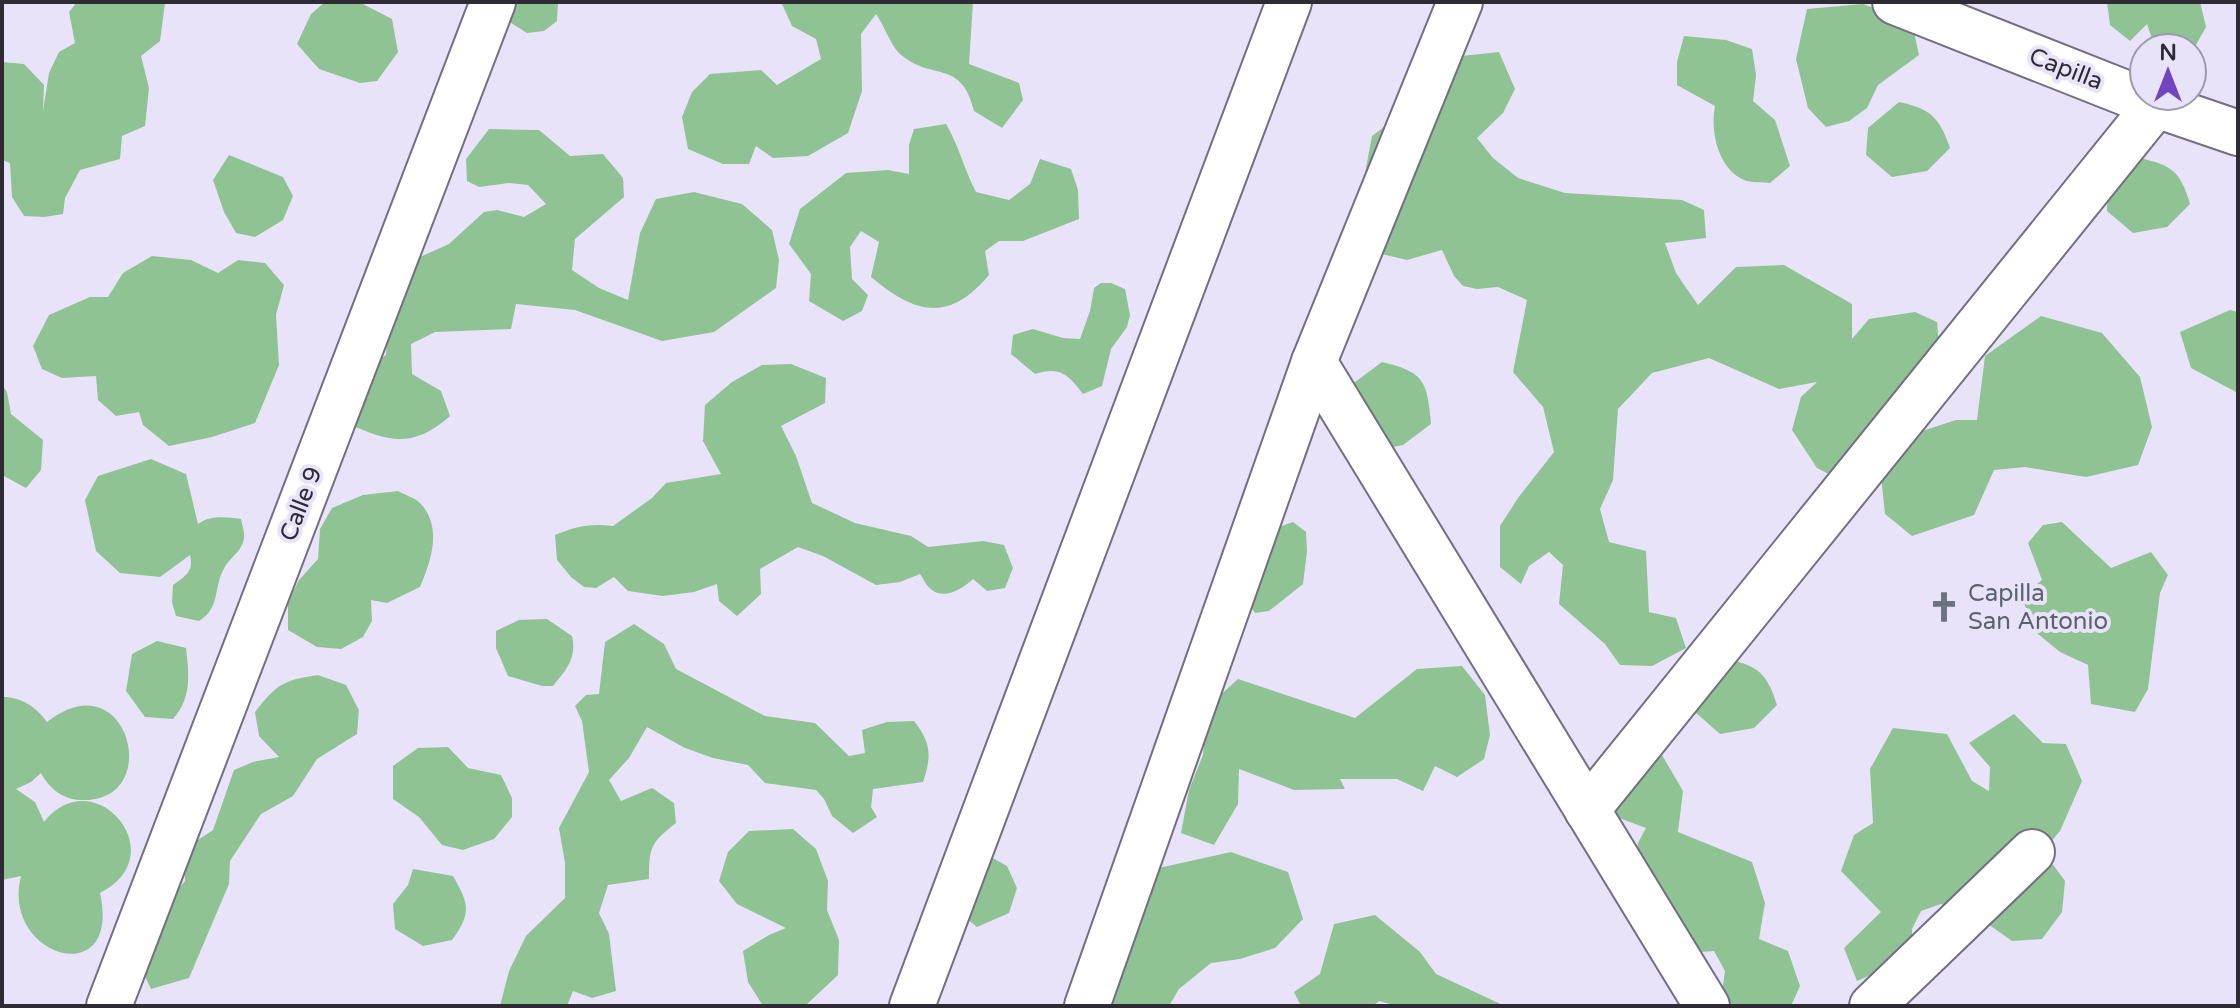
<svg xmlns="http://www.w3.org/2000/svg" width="2240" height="1008" viewBox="0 0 2240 1008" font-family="'Varela Round',sans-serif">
<rect width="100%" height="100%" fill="#e9e3fa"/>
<g fill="#8fc394">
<polygon points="77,2 165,3 160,41 141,56 149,88 145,126 122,136 120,159 80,170 65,198 63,214 44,217 24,216 12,197 10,163 2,160 2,62 24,64 44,85 43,111 49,73 59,52 75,43 69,12"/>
<polygon points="325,2 359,2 392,19 398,52 377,81 360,83 319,69 297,44 311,14"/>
<polygon points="490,2 558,2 557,21 544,31 527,33 494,12"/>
<path d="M 781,2 L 973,2 L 969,64 L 1019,83 L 1023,100 L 1002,128 L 974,111 C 961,57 932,83 899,53 C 890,44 884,25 876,14 L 861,34 L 862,91 L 848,133 L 808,156 L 773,158 L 756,146 L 749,164 L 723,164 L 688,149 L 682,117 L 692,92 L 710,74 L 761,70 L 777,85 L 821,59 L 816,39 L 792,26 Z"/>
<polygon points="2107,2 2200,2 2206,27 2192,52 2192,48 2161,48 2152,39 2147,24 2130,41 2110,25"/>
<polygon points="1863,4 1912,23 1919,55 1878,85 1867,108 1849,121 1826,127 1808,108 1796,59 1807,9"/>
<path d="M 1684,36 L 1726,40 L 1752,49 L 1756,75 L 1753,101 L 1775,120 L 1790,166 L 1770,183 C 1763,182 1751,183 1744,180 C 1718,169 1710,131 1715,106 L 1677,85 L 1677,62 Z"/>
<polygon points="1499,52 1515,89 1503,113 1477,138 1493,158 1518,178 1565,193 1682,200 1704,210 1706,238 1665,243 1676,273 1698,305 1736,267 1784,265 1852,304 1852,339 1869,319 1915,312 1937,322 1940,357 1879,445 1956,420 1977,420 1985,356 2041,316 2102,333 2140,377 2152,427 2138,465 2086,477 2025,467 1994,470 1974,515 1912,536 1885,514 1878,447 1840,480 1817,468 1792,430 1801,397 1817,382 1779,389 1709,358 1652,373 1618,409 1613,480 1600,509 1609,542 1646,551 1649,612 1676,618 1686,648 1652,666 1620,665 1605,644 1559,604 1563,565 1549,552 1529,566 1521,584 1500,567 1500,526 1518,498 1554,452 1543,407 1513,372 1527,300 1498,287 1477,289 1463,286 1454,276 1442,250 1407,260 1369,251 1360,200 1372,136 1421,99 1443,58"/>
<path d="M 1899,102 C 1931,109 1939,117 1950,148 L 1927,171 L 1892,177 L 1866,155 L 1868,128 Z"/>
<path d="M 946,124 C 959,146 964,169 976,192 L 1009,200 L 1030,184 L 1040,159 L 1071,169 L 1078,190 L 1079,219 L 1023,241 L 999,241 L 985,251 L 989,275 C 949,323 915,314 871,277 L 879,242 L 861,231 L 850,247 L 852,279 L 868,295 L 862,311 L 843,321 L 809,301 L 811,274 L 789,244 L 800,209 L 846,173 L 888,170 L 909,174 L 909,145 L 914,129 Z"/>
<path d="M 489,129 L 539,130 L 570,156 L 603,154 L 623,178 L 624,197 L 575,239 L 572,270 L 599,288 L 628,300 L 640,233 L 656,199 L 694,192 L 742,204 L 772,230 L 779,260 L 776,288 L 714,332 L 662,341 L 575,310 L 516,304 L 511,329 L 435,332 L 411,344 L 412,374 L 441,391 L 450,416 C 413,449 388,442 347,423 L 369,366 L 386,355 L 388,320 L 399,293 L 420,257 L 449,244 L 484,212 L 497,210 L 524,217 L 546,204 L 528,185 L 509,183 L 479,187 L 467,181 L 466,159 Z"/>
<polygon points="229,155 283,177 293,196 283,220 255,237 236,233 224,212 213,180"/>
<path d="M 2139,158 C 2172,165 2180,171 2190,204 L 2167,227 L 2133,233 L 2107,211 L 2108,184 Z"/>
<polygon points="152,256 191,260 218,273 238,260 265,263 284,285 276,315 279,365 255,423 212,437 169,446 143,425 139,412 116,416 98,400 96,376 62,378 42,369 33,346 49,315 90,297 108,297 123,273"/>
<path d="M 1101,283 L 1111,283 L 1125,289 L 1130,315 L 1127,327 L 1111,349 L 1102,386 L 1083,394 C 1068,374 1060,366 1035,374 L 1011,354 L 1013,335 L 1033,329 L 1063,338 L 1080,339 L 1090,311 L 1094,288 Z"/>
<polygon points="2230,310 2238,312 2238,393 2191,368 2180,332"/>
<path d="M 1382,362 C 1425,372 1427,382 1431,424 L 1403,445 L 1365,453 L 1347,388 Z"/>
<path d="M 791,364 L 826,378 L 825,403 L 781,426 L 796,456 L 812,503 L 855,523 L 911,536 L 928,547 L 983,541 L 1004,545 L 1013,568 L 1005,588 L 987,591 L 973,579 C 964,588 945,600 932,590 C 927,587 923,578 920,574 L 900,582 L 876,585 L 823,556 L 798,547 L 760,569 L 761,594 L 737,616 L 719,601 L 717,584 L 694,592 L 663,596 L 628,591 L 614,577 L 596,588 L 584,587 L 571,577 L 557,560 L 555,535 C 576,526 590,523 613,526 L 652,498 L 666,483 L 721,474 L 703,441 L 705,405 L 732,382 L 762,365 Z"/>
<polygon points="2,385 7,392 11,414 43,440 41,470 26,488 2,475"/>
<path d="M 151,459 L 186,474 L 198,524 C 210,515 226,517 241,519 C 242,525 245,532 244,538 C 242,551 233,555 226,565 C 212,586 222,607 199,621 L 176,616 L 172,602 L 173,585 C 186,576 194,571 190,555 L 160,577 L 120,573 L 96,551 L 85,500 L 98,476 Z"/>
<path d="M 398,491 C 405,495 415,498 420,503 C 443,527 431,561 420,587 L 387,603 L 371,600 L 372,621 L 363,637 L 341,649 L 317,647 L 288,630 L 288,602 L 299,580 L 318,559 L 320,529 L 332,508 L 363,495 Z"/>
<polygon points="1293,522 1306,532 1307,551 1303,584 1269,611 1255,613 1245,598 1268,531"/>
<polygon points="2062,522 2111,568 2151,552 2168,575 2160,593 2148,689 2135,712 2091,704 2088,665 2060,652 2038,634 2021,597 2042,580 2028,543 2043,525"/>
<path d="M 547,619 L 572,636 C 577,658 567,669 553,686 L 542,686 L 508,676 L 496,648 L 496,631 L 519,620 Z"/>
<path d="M 634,624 L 664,644 L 676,669 L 765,716 L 815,723 L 849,756 L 865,753 L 862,730 L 887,722 L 914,721 C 931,743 932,755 923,782 L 873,789 L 871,807 L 877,817 L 853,833 L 832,816 L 824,799 L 816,790 L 765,783 L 748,765 L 713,758 L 685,748 L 647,727 L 629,758 L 609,780 L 621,801 L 652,788 L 674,803 L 676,823 C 651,843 649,846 649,879 L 608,885 L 599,913 L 609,934 L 616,991 L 592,998 L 573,991 L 567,1006 L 500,1006 L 509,971 L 526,936 L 565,898 L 565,863 L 559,828 L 589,772 L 582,721 L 575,706 L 586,695 L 599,694 L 605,642 Z"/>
<path d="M 157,641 L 186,648 C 189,674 192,698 173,719 L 145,717 L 126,691 L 132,654 Z"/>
<path d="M 1727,659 C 1759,666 1767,674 1777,705 L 1754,728 L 1720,734 L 1695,712 L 1696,685 Z"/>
<polygon points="1462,666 1485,695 1490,735 1484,759 1457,777 1435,766 1423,791 1397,779 1340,779 1345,789 1294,790 1239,769 1238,804 1214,845 1181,833 1189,790 1203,755 1206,708 1238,679 1355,718 1417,669"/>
<path d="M 318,675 L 346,685 L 359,710 L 357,734 L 317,759 L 293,796 L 261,814 L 230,861 L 229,884 L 189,978 L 151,989 L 142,970 L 152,939 L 166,919 L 168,901 L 185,881 L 184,862 L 192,844 L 213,830 L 234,770 L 253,762 L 279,757 L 259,736 L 255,712 C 276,685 283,680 318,675 Z"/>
<path d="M 2,697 C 22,697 36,707 47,722 C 129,657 166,805 80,800 C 62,799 49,788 41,773 L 31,782 L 16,789 L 35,802 L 44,822 C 94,759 176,855 100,893 C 122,993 0,957 21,876 L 2,880 Z"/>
<polygon points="2014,714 2043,743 2066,744 2082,781 2060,831 2043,851 2065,881 2062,912 2042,939 2012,941 1974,914 1941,904 1921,911 1912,929 1912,950 1873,974 1857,981 1844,948 1881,912 1841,871 1854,835 1873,823 1870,769 1893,728 1947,734 1972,781 1989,791 1990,767 1969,743"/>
<polygon points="448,747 468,768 501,775 512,798 512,817 494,839 463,850 442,845 419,817 393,799 393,766 418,748"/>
<polygon points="1658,748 1683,791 1678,832 1752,862 1765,903 1759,939 1788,951 1800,986 1791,1006 1720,1006 1725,971 1714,951 1689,953 1635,865 1638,843 1646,828 1603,812"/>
<polygon points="793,829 816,849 828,881 827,910 839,940 838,975 805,1006 763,1006 748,982 743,951 769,935 786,928 737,904 719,881 728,852 749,831"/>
<polygon points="982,852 1007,866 1017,888 1009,913 977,927 956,910"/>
<polygon points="1231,852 1288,872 1303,919 1275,948 1240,959 1211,963 1179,989 1169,1006 1100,1006 1145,871"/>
<path d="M 413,869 L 453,876 C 469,904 472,913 452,940 L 423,946 L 395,929 L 393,904 L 408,885 Z"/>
<polygon points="1375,915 1420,952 1436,974 1505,1006 1397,1006 1379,1001 1373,1006 1301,1006 1294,992 1320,974 1334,924"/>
</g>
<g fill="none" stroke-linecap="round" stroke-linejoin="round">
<defs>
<g id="minor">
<polyline points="1895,2 2156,105 2238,133"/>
<polyline points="1314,362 1707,1006"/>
<polyline points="1587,810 2156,105"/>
<polyline points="109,1006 493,2"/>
<polyline points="912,1006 1289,2"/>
<polyline points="1087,1006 1314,362 1460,2"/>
<polyline points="1872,1006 2032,852"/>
</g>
</defs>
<use href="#minor" stroke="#736e82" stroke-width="48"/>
<use href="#minor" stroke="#fff" stroke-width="44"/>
</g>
<defs>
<symbol id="church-bare" viewBox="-9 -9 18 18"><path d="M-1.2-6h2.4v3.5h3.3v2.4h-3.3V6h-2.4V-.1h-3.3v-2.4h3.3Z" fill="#6b7280" stroke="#e9e3fa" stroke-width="2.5" paint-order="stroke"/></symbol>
</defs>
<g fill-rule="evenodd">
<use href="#church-bare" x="1922" y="585" width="44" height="44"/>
</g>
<g text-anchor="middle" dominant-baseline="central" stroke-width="8" stroke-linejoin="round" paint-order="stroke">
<g font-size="24" fill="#2e2b34" stroke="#e9e3fa">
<text transform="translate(2066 69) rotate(21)">Capilla</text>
<text transform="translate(301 504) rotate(-69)">Calle 9</text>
</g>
<g font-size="24" fill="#5b616d" stroke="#e9e3fa" text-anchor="start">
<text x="1968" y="593">Capilla<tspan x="1968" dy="28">San Antonio</tspan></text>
</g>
</g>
<rect width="2240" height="1008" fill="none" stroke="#2e2b34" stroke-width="8"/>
<g transform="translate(2168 72)"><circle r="38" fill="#e9e3fa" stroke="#9e99ab" stroke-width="2"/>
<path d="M0-6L14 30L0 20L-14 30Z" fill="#7045bd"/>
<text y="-12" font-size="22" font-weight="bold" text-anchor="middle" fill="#2e2b34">N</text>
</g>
</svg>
